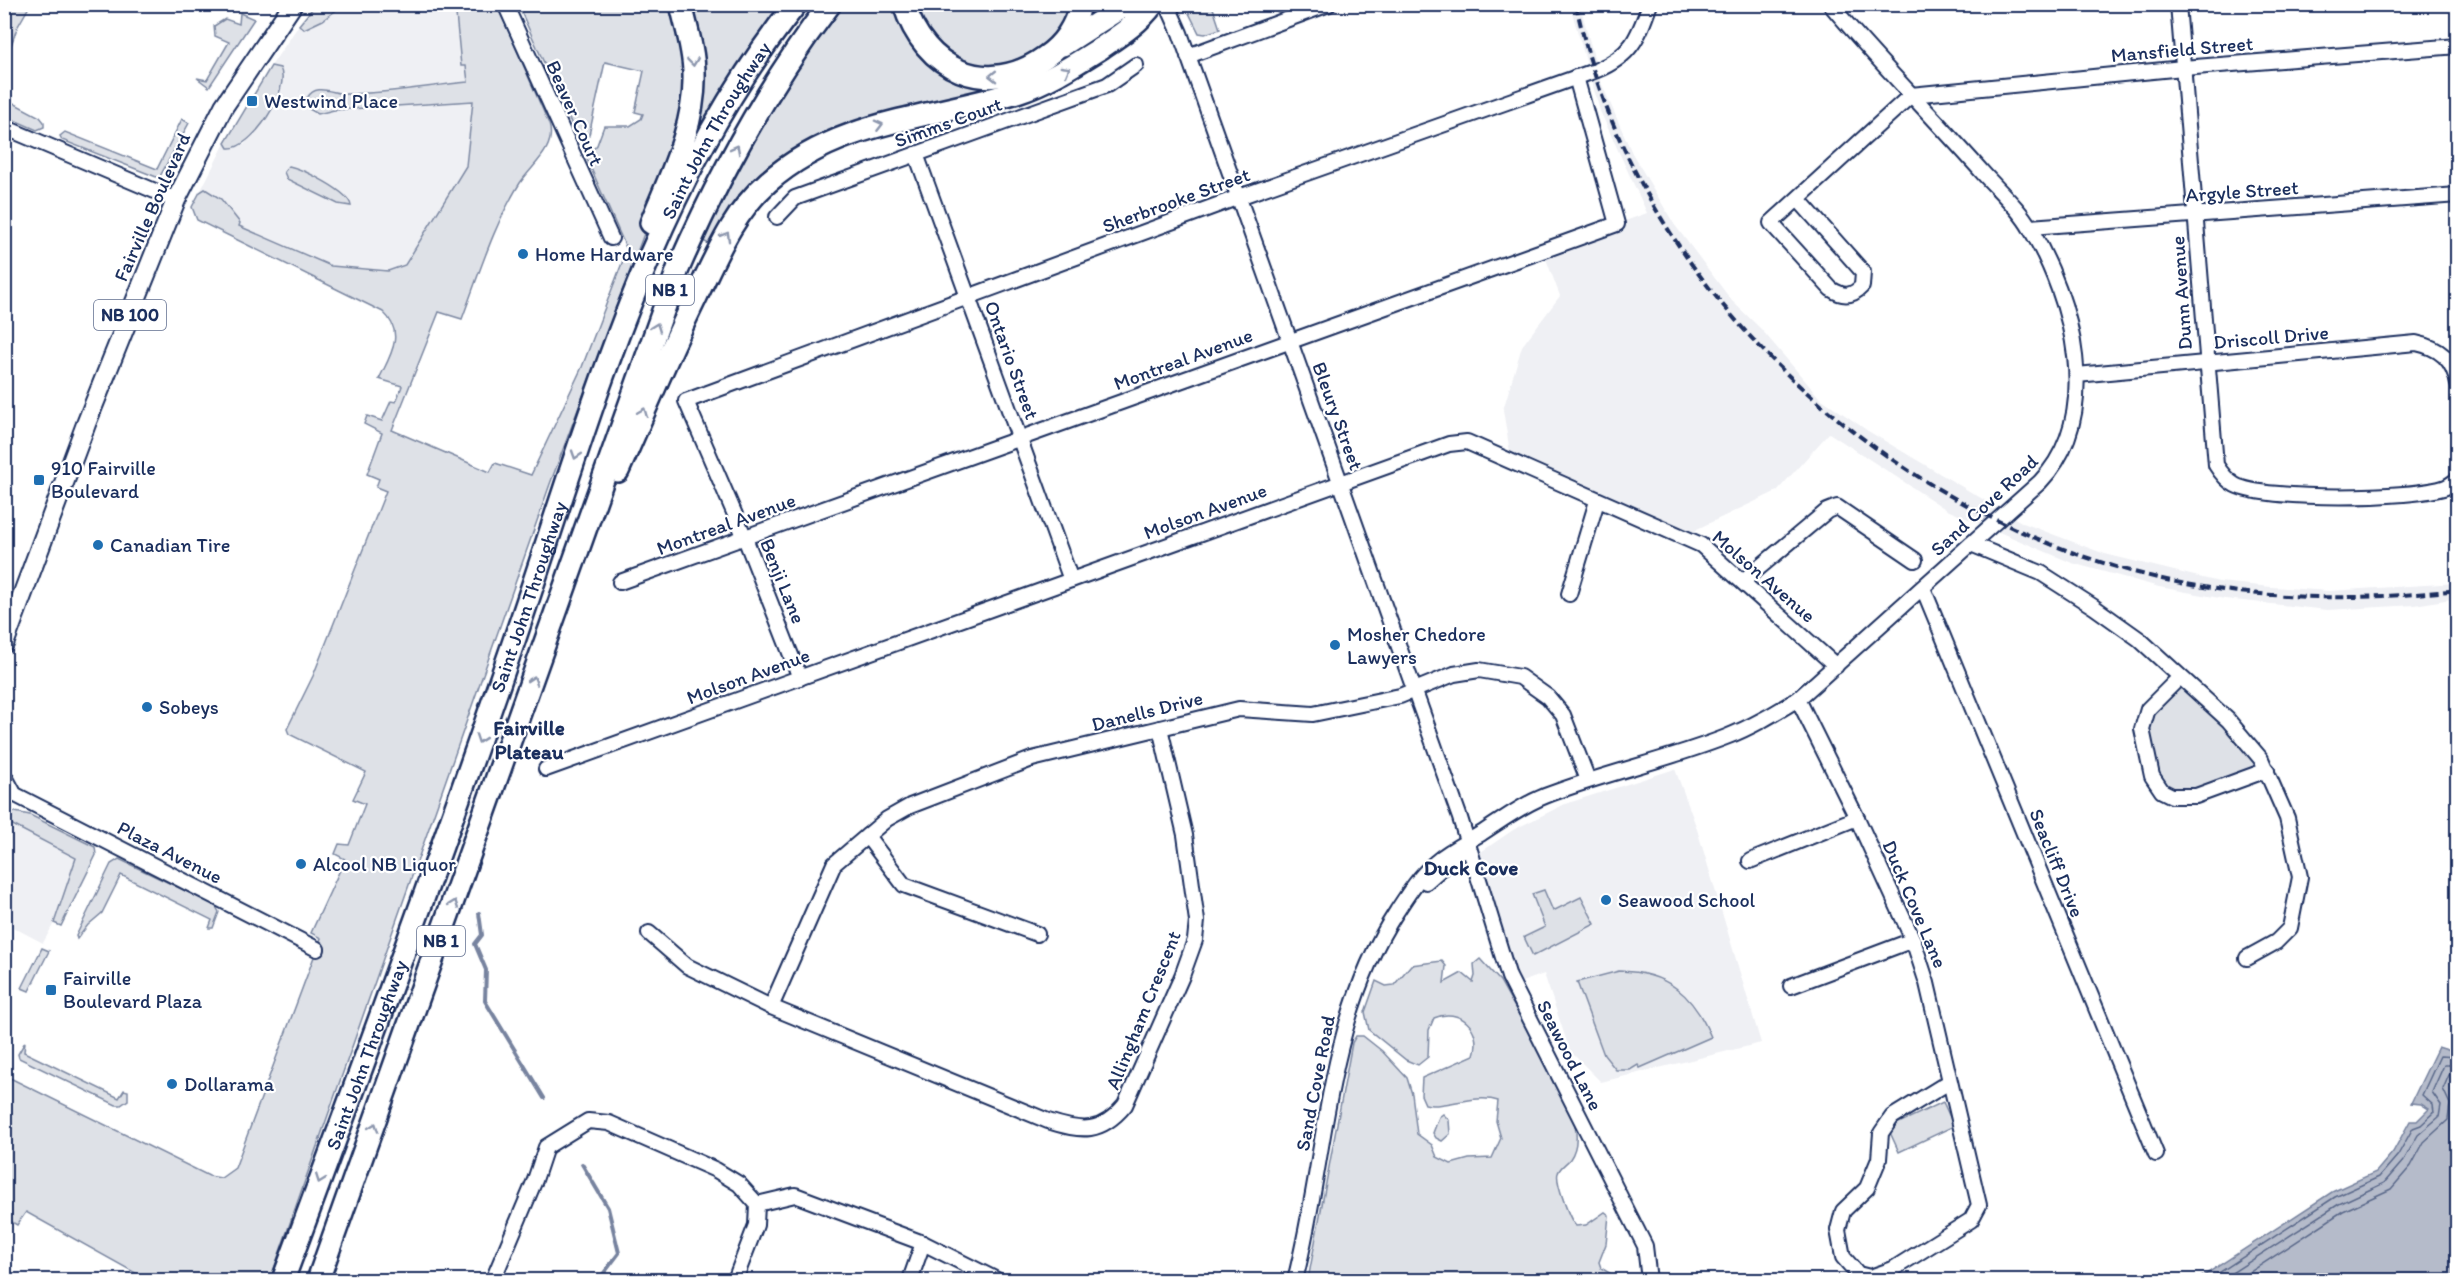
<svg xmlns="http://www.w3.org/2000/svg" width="2462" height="1285" viewBox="0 0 2462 1285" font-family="Itim,sans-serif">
<rect width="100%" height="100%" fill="#fff"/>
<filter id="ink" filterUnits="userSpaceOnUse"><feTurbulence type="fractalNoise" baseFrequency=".0167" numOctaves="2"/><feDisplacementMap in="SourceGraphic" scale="12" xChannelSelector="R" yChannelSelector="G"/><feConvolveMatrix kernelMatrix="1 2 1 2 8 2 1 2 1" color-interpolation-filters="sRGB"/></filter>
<g filter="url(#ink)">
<g fill="#eff0f4">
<polygon points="343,5 451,5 445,12 456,13 461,65 466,65 468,82 347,94 320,89 310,92 321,114 334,110 473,101 468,158 462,174 411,258 405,265 394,271 338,268 321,263 238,226 239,222 205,190 200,192 225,143 227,147 244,145 272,110 283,76 276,66 271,66 299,25 307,29 311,27"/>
<polygon points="1570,5 1580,5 1600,80 1632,153 1674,224 1732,301 1761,329 1819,397 1868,431 2023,523 2105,554 2219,582 2272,587 2329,591 2457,583 2457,598 2415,605 2327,610 2225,599 2159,587 2072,563 1947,510 1829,433 1777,491 1697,529 1690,541 1512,464 1503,410 1522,346 1560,296 1543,251 1647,213 1600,111"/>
<polygon points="1675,769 1696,826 1761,1043 1601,1082 1570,1051 1544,974 1519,983 1478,854 1513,830 1565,804"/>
<polygon points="4,821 77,858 54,923 43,943 5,923"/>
</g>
<g fill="#dee1e7" stroke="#7c88a2" stroke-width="1.5">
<polygon points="316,4 343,5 323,20 304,29 299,25"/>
<polygon points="12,5 30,5 17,28 5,63 5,17"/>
<path d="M 451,5 L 497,5 L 549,124 C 557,148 532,165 520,183 C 494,224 479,274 462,319 L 439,312 L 392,430 L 490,472 L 495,463 L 531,475 L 582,367 L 627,250 L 586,157 L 597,145 L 604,126 L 630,126 L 641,119 L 643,114 L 635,112 L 644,71 L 605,62 L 589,135 L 585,138 L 577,136 L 518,5 L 674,5 L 684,40 L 687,99 L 654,207 L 550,484 L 270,1280 L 148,1280 L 26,1212 L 17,1225 L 5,1218 L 4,1075 L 209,1176 L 221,1178 L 235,1168 L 321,938 L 311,933 L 345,859 L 335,854 L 339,844 L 349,845 L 365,804 L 353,799 L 366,772 L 289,734 L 287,729 L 313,676 L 386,491 L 376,487 L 379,479 L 367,474 L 382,433 L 364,424 L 367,416 L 382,421 L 391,401 L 396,402 L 402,386 L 379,379 C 390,356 406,333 383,312 L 197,220 L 192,207 L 200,192 L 205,189 L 221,199 L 240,223 L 239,226 L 331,266 L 388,271 L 405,265 L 466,166 L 473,101 L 334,110 L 318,114 L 309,109 L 307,98 C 317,82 332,94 348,94 C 388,93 428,86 468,82 L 466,66 L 461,66 L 456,14 L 445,13 Z"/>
<polygon points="687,5 788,5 695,151"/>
<path d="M 844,5 L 894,5 L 912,46 L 935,67 L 1042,71 L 1129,14 L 1122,23 L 1041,77 L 832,134 L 713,246 L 703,241 C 743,156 787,78 844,5 Z"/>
<polygon points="911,5 1072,5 1053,41 1019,64 976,67 938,48"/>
<polygon points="1185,5 1212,5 1220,29 1205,34 1199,33"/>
<polygon points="240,13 254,19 209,87 197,78 207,80 229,42 215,36 214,26 225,19 239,24"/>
<path d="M 271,66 L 280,68 C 292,89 251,151 228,148 L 225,143 Z"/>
<polygon points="4,98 40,117 44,122 44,127 37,130 5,116"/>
<polygon points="182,119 189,123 159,178 62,140 60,136 65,132 157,169"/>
<path d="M 289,166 C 303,169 350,192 351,206 L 338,204 L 287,179 L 284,172 Z"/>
<polygon points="2180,677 2267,770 2195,796 2162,791 2145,751 2153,702"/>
<polygon points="5,810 30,815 95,847 96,855 61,926 54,923 76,858 5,821"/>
<polygon points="119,859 215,905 219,912 213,928 209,928 212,920 121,875 102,913 88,925 77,939 76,936 111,864"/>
<polygon points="1544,890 1553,911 1581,897 1595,924 1533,956 1524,937 1545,927 1532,894"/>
<polygon points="42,948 49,951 29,991 22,988"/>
<path d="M 1480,959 L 1500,981 L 1571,1108 C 1575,1125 1581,1143 1570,1159 C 1566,1164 1560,1167 1558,1173 C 1555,1181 1570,1221 1576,1226 L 1586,1225 L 1605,1212 L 1609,1215 L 1606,1244 L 1599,1262 L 1601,1268 L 1611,1274 L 1611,1279 L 1308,1280 L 1352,1043 L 1356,1036 L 1363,1036 L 1382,1051 L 1407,1078 L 1412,1094 L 1417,1134 L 1432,1145 L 1437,1157 L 1451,1164 L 1469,1159 L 1492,1158 L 1501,1138 L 1496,1121 L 1498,1101 C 1475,1093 1444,1109 1425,1104 L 1421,1095 L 1422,1078 L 1474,1055 C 1483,1028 1459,1007 1434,1018 L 1429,1030 L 1428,1057 L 1418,1065 L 1406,1060 L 1369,1030 L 1365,1012 L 1376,981 L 1386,986 L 1394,985 L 1411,965 L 1442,961 L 1446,966 L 1444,983 L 1462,973 L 1473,982 L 1475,976 L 1474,964 Z"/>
<path d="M 1619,971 C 1667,972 1693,994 1711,1037 L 1640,1068 L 1638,1065 L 1630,1070 L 1616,1070 L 1604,1055 L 1577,982 Z"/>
<polygon points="25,1042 24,1052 119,1098 124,1090 128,1091 128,1100 121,1105 116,1105 19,1058 18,1054"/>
<polygon points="1943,1102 1954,1126 1899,1152 1888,1128"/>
<polygon points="1443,1114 1449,1120 1450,1134 1442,1141 1436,1138 1433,1133 1439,1117"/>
</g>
<polygon fill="#b5bbca" stroke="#77839f" stroke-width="1.5" points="2438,1047 2454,1052 2457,1051 2457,1280 2197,1280 2332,1192 2376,1172 2393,1152 2410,1121 2417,1121 2429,1109 2421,1104 2411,1103"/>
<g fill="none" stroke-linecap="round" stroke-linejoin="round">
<g stroke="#596789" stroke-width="1.5">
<polyline points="2208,1280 2335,1197 2379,1177 2398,1155 2413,1128 2421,1125 2434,1113 2433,1105 2422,1095 2440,1056 2458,1057"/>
<polyline points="2221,1280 2339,1204 2384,1183 2404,1160 2418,1135 2439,1117 2441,1105 2432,1092 2444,1065 2458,1065"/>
<polyline points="2238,1280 2343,1211 2391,1189 2411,1166 2424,1142 2448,1120 2450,1104 2443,1089 2449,1075 2458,1074"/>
</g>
<g stroke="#77839f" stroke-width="4">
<polyline points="479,913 482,935 475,944 486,970 485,1001 544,1098"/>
<polyline points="582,1164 608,1208 619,1253 601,1277 601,1280"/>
</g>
<defs>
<g id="minor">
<polyline points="505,4 611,238"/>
<polyline points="1167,4 1180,33 1460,818 1509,977 1645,1246 1649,1280"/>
<path d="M 2178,4 L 2216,465 C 2221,473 2226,480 2235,485 C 2264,501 2414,499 2446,487 C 2450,485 2454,482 2458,479"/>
<polyline points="1188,56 1329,4"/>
<polyline points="4,127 176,200"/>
<polyline points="916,154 1071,580"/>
<path d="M 1798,199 L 1863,272 L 1862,286 C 1852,297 1843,297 1831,289 L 1771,223 L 1911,95 L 2183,68 L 2458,46"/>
<polyline points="777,217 795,198 1107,85 1136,65"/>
<polyline points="2030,227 2458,195"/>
<path d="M 2077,375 L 2416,343 C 2440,348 2453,359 2458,384"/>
<polyline points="1971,544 2041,573 2094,607 2139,639 2228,720 2261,759 2287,818 2300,877 2290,928 2276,942 2247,958"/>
<polyline points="1743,581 1827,511 1837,507 1915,560"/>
<polyline points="620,582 1617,224 1576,77"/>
<polyline points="1923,588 2156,1154"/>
<polyline points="1569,594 1597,501"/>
<polyline points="2180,677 2148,709 2142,729 2152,776 2162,791 2172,796 2196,796 2267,770"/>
<path d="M 800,678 L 745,538 L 686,401 L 1239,197 L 1597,70 C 1631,56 1638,38 1650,4"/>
<polyline points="1798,699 1857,818 1913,940 1927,983 1979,1205 1971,1220 1893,1269 1870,1277 1858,1274 1843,1257 1838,1230 1843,1211 1867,1188 1879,1159 1881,1133 1892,1117 1949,1082"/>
<polyline points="546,769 1449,444 1467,442 1701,545 1836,666"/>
<polyline points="4,789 317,949"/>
<polyline points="867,836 904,885 1037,934"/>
<polyline points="1750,861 1857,818"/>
<polyline points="1426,882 1459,853"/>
<path d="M 649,933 L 687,966 L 771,1007 L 1048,1121 C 1082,1132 1101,1134 1125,1105 L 1182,976 L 1195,940 L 1197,921 L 1185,835 L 1160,728"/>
<polyline points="1791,986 1913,940"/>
<polyline points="771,1007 834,864 887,819 910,806 1032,759 1239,709 1313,714 1400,696 1454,674 1479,670 1520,677 1548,697 1563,715 1588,780"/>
<polyline points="757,1204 795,1195 923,1243 997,1280"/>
<polyline points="493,1280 535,1180 546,1147 588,1121 609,1123 716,1170 739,1184 757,1204 756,1225 735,1280"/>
<polyline points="910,1280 923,1243"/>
<path d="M 1295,1280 C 1327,1157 1325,1021 1397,911 C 1408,894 1420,875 1436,862 C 1450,850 1467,842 1482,833 C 1502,820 1522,805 1545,796 C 1604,773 1668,760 1726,737 C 1752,727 1775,713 1798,699 L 2040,482 C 2104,415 2073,300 2030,228 C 2019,208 1998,190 1983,173 C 1933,116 1879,63 1830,4"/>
</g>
<g id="major">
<polyline points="4,644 86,424 176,200 224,106 293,4"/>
<polyline points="4,779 11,792 4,793"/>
</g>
<g id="highway">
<path d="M 904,4 C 924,70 987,99 1045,57 C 1063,45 1076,26 1080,4"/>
<polyline points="1063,45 1119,9 1132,4"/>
<path d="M 651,223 C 670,176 696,125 694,73 C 694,50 686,27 681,4"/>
<path d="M 618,471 C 644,413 668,354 696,297 C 716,256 733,213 768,182 C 838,120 931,118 1017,92 C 1048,82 1074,65 1101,48 C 1120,35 1139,23 1153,4"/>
<path id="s1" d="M 283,1280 C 363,1066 442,851 516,635 C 590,419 650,186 796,4"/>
<path d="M 318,1280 L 678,269 C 719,175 767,86 830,4"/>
</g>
</defs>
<use href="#minor" stroke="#1b2f5e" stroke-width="18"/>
<use href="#major" stroke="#1b2f5e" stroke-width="22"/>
<use href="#highway" stroke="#1b2f5e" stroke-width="26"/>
<use href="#minor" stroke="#fff" stroke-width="14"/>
<use href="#major" stroke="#fff" stroke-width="18"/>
<use href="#highway" stroke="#fff" stroke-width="21"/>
<path stroke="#1b2f5e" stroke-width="4" stroke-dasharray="9 4.5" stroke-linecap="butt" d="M 1576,4 C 1634,287 1884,515 2162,579 C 2260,601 2358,601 2458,590"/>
</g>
<defs><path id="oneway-chevron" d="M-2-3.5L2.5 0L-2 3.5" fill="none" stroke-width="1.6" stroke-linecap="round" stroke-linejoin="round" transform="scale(1.5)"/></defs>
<g stroke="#8d97ae">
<use href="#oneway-chevron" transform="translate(693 62) rotate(83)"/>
<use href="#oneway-chevron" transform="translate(1066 70) rotate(-30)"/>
<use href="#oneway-chevron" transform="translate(993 76) rotate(179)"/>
<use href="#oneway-chevron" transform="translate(879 125) rotate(-14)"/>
<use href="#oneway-chevron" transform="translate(736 149) rotate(-62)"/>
<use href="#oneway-chevron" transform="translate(726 236) rotate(-60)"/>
<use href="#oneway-chevron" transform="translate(656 327) rotate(-70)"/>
<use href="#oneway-chevron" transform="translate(643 412) rotate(-68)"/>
<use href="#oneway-chevron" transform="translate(576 455) rotate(108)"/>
<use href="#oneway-chevron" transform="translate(533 680) rotate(-71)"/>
<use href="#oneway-chevron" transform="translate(480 739) rotate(109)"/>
<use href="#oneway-chevron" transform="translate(454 904) rotate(-70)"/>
<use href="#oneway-chevron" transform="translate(374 1127) rotate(-70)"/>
<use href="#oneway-chevron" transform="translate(320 1179) rotate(110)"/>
</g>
</g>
<g fill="#1f6fb2" stroke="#fff" stroke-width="2">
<rect x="246" y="95" width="12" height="12" rx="3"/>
<circle cx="523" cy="254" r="6"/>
<rect x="33" y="474" width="12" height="12" rx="3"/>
<circle cx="98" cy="545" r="6"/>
<circle cx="1335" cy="645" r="6"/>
<circle cx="147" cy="707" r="6"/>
<circle cx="301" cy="864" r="6"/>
<circle cx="1606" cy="900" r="6"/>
<rect x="45" y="984" width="12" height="12" rx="3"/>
<circle cx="172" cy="1084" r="6"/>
</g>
<g text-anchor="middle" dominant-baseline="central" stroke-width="4.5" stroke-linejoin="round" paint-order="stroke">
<g fill="#fff" stroke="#5f6d8e" stroke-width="1.5">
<rect x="646" y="275" width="48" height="30" rx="4.5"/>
<rect x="94" y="300" width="72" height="30" rx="4.5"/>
<rect x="417" y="926" width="48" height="30" rx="4.5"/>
</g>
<g font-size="18" font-weight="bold" fill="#1b2f5e">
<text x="670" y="290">NB 1</text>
<text x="130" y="315">NB 100</text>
<text x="441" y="941">NB 1</text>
</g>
<g font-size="20" fill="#1b2f5e" stroke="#fff">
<text transform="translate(2182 49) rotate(-5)">Mansfield Street</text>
<text transform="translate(575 113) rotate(66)">Beaver Court</text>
<text transform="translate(948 122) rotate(-20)">Simms Court</text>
<text stroke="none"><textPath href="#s1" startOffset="1230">Saint John Throughway</textPath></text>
<text transform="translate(2242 191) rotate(-4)">Argyle Street</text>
<text transform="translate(1176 200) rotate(-20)">Sherbrooke Street</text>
<text transform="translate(152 207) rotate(-66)">Fairville Boulevard</text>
<text transform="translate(2181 293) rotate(-94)">Dunn Avenue</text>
<text transform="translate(2271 337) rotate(-5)">Driscoll Drive</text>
<text transform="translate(1183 359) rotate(-20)">Montreal Avenue</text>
<text transform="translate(1012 360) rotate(70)">Ontario Street</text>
<text transform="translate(1338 416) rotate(70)">Bleury Street</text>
<text transform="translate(1984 505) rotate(-43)">Sand Cove Road</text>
<text transform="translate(1205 511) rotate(-20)">Molson Avenue</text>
<text transform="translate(726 524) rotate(-20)">Montreal Avenue</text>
<text transform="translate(1764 576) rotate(41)">Molson Avenue</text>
<text transform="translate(783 581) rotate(68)">Benji Lane</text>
<text stroke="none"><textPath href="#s1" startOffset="726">Saint John Throughway</textPath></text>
<text transform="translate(748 676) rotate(-20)">Molson Avenue</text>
<text transform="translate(1147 711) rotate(-14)">Danells Drive</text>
<text transform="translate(170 852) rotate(27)">Plaza Avenue</text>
<text transform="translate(2057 863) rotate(68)">Seacliff Drive</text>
<text transform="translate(1915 904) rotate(67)">Duck Cove Lane</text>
<text transform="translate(1143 1010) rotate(-68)">Allingham Crescent</text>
<text stroke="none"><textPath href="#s1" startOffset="240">Saint John Throughway</textPath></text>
<text transform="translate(1570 1055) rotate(63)">Seawood Lane</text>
<text transform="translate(1315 1083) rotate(-79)">Sand Cove Road</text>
</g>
<g font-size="20" fill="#1b2f5e" stroke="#fff" text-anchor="start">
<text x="264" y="101">Westwind Place</text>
<text x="535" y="254">Home Hardware</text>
<text x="51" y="468">910 Fairville<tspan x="51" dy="23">Boulevard</tspan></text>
<text x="110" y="545">Canadian Tire</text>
<text x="1347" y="634">Mosher Chedore<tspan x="1347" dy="23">Lawyers</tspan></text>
<text x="159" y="707">Sobeys</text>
<text x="313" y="864">Alcool NB Liquor</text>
<text x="1618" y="900">Seawood School</text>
<text x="63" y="978">Fairville<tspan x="63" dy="23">Boulevard Plaza</tspan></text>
<text x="184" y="1084">Dollarama</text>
</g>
<g font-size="21" font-weight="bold" fill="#1b2f5e" stroke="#fff">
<text x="529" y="727">Fairville<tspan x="529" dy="24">Plateau</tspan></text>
<text x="1471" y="867">Duck Cove</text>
</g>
</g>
<rect width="2462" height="1285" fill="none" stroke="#fff" stroke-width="24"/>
<rect x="12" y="12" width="2438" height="1261" fill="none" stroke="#1b2f5e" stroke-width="2" filter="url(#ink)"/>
</svg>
